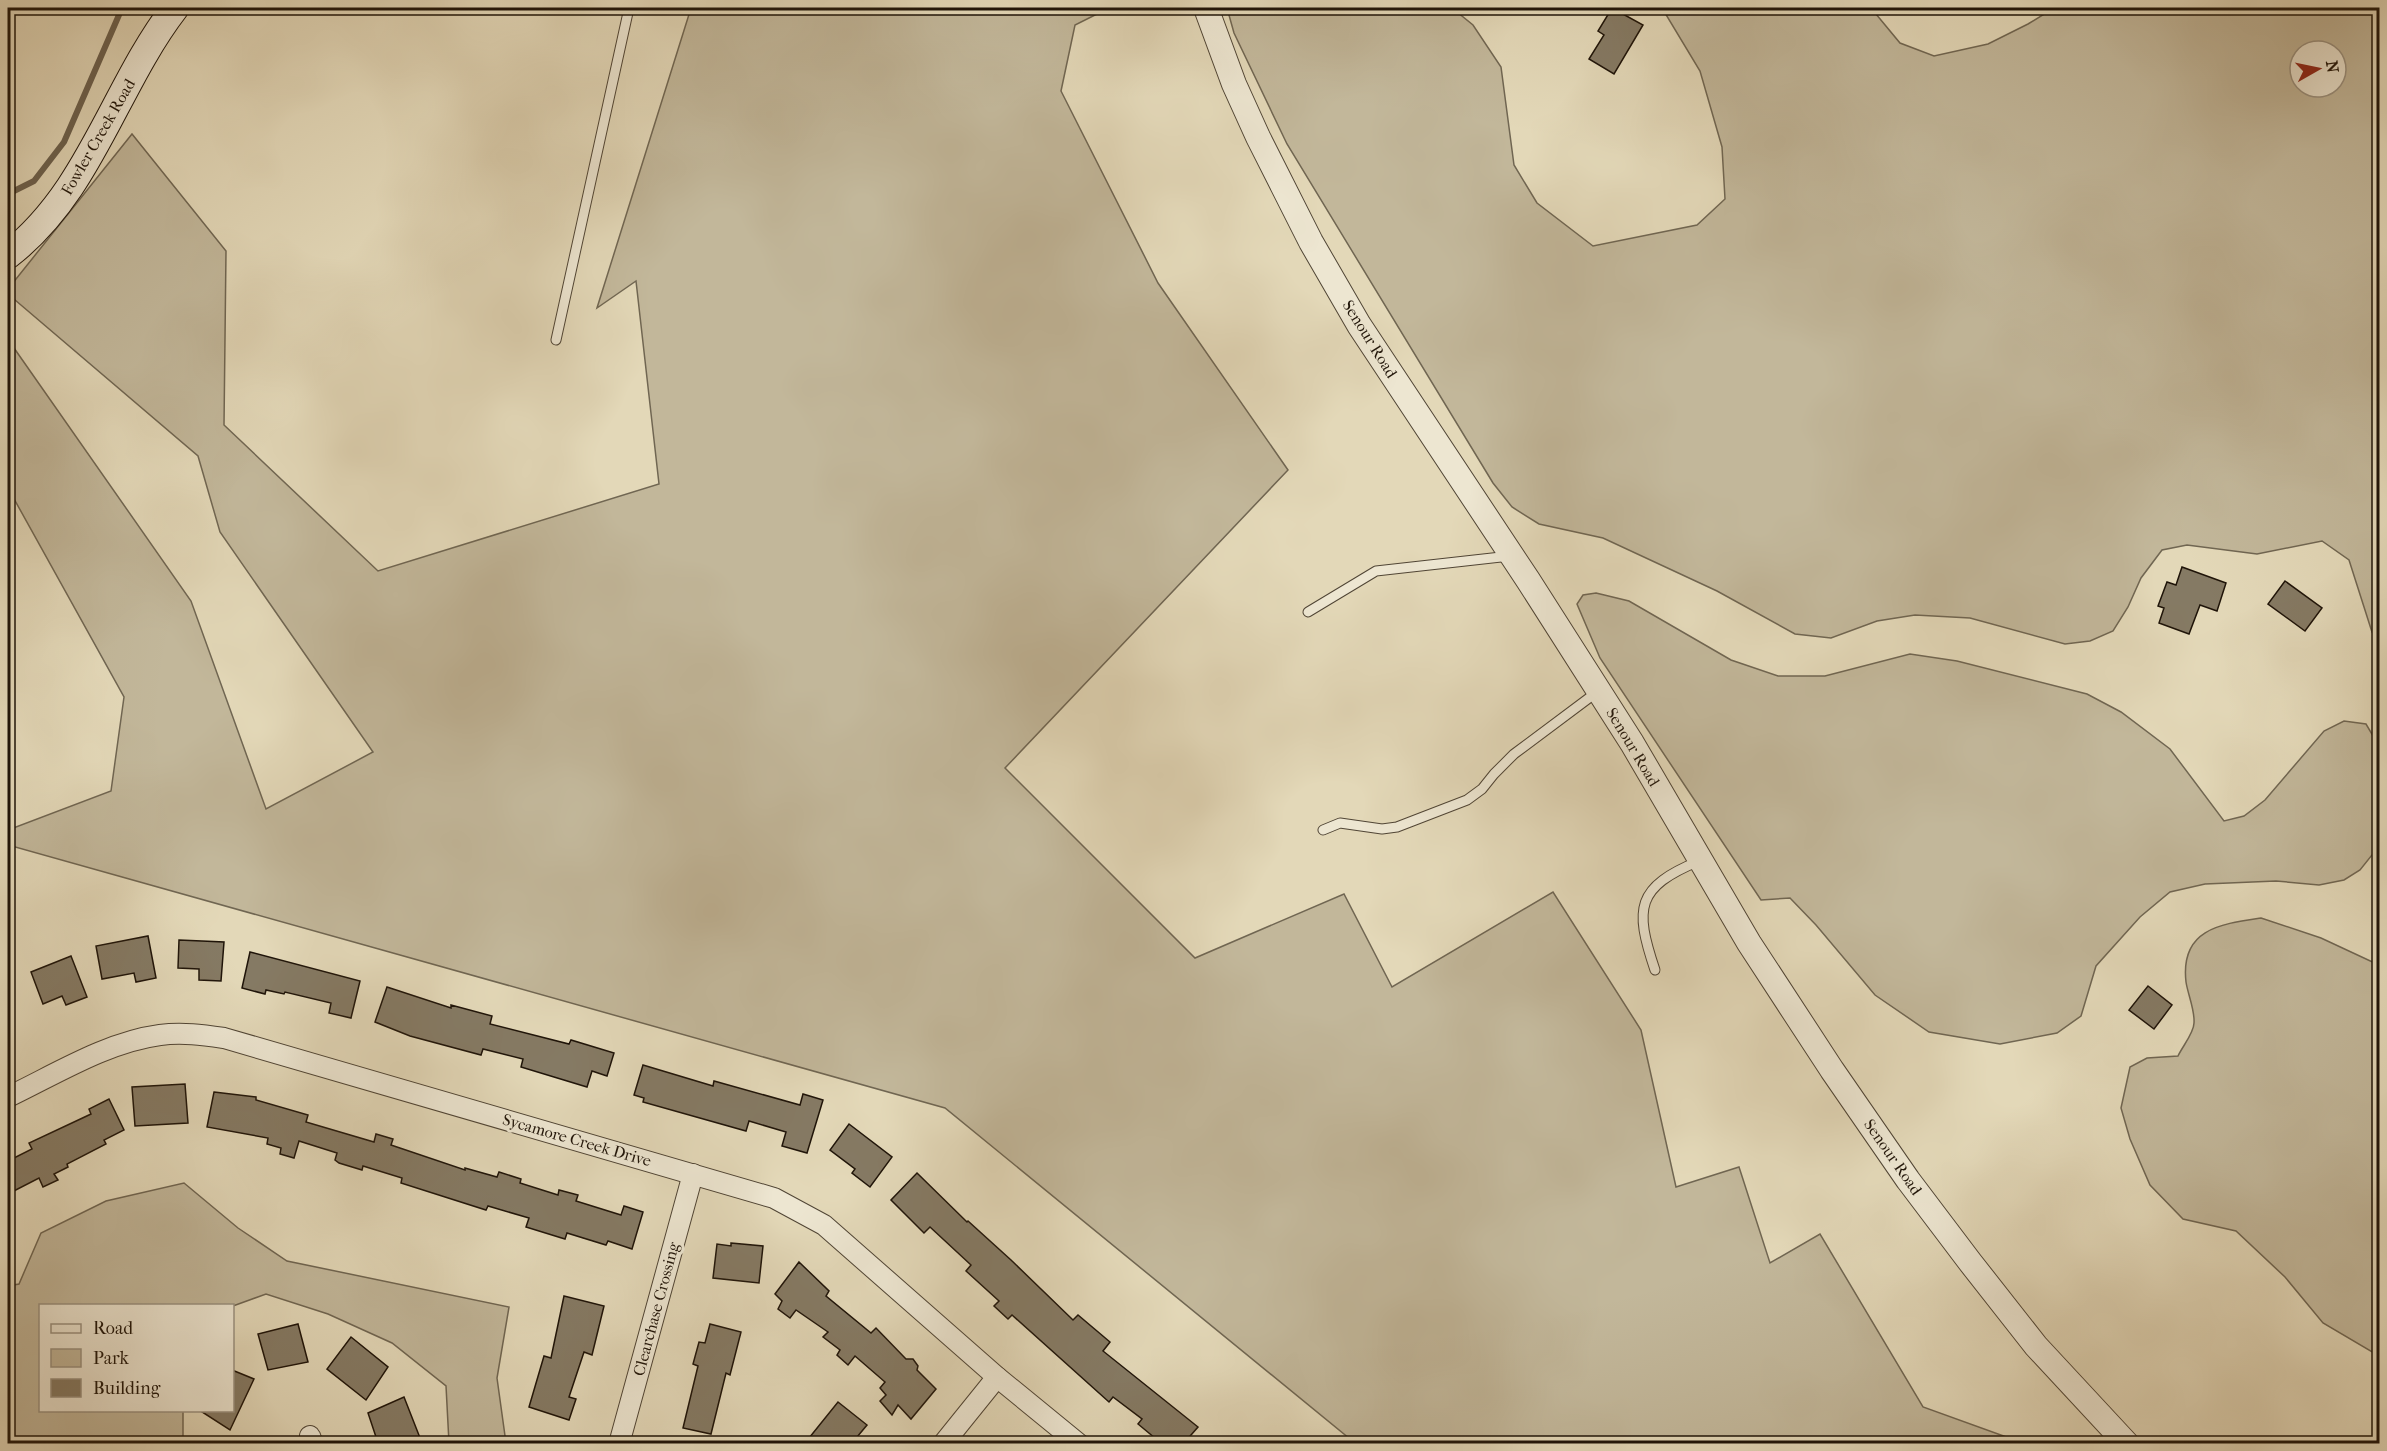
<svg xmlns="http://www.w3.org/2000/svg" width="2387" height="1451" viewBox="0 0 2387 1451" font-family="'IM FELL French Canon',serif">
<rect width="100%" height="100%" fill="#e3d8b8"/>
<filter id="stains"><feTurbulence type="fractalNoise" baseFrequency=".00333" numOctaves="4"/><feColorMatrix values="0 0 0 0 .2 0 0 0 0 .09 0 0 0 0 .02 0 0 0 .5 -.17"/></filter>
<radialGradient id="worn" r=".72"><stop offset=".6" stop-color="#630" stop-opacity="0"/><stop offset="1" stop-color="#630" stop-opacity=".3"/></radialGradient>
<g fill="#c2b79a" stroke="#706652" stroke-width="1.5" fill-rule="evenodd">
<polygon points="691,8 1109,8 1075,25 1061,91 1158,283 1288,470 1005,768 1195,958 1344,894 1392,987 1553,892 1641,1030 1676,1187 1739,1167 1770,1263 1820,1234 1923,1407 2023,1443 1355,1443 945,1108 8,845 8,830 111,791 124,697 8,488 8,347 14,348 191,601 266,809 373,752 220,532 198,456 8,294 8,289 132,134 226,251 224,425 378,571 659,484 636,281 597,308"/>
<path d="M 1227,8 L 1452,8 L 1473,25 L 1501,67 L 1514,165 L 1537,203 L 1593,246 L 1697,225 L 1725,199 L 1722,147 L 1700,71 L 1662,8 L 1871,8 L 1900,43 L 1934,56 L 1988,44 L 2028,24 L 2054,8 L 2379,8 L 2379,640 L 2372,632 L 2349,560 L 2322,541 L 2257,554 L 2187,545 L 2162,550 L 2141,578 L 2128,607 L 2113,631 L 2090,641 L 2065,644 L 1970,618 L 1915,615 L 1877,621 L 1831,638 L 1795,634 L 1717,591 L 1603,538 L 1539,524 L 1512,507 L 1493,483 L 1287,144 L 1234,33 ZM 2300,51 L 2336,51 L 2336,87 L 2300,87 Z"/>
<polygon points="1596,593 1629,601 1731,660 1778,676 1825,676 1910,654 1957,661 2087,694 2121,712 2170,749 2224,821 2244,816 2265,800 2324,731 2344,721 2366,724 2379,746 2380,836 2376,850 2360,870 2344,880 2319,885 2276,881 2205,884 2170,892 2140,917 2096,966 2081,1016 2057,1033 2000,1044 1929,1032 1875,995 1816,925 1790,898 1761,900 1600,658 1577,604 1583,595"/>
<path d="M 2261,918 L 2321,938 L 2379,965 L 2379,1356 L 2323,1323 L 2285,1277 L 2236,1231 L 2183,1219 L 2150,1185 L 2130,1139 L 2121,1108 L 2130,1067 L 2147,1058 L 2178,1056 C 2182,1047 2194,1033 2194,1023 C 2195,1010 2188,995 2186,982 C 2180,929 2220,924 2261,918 Z"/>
<polygon points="184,1183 238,1228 287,1261 509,1307 497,1378 506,1443 449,1443 446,1386 392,1343 328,1314 266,1294 233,1306 40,1306 40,1410 183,1411 183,1443 8,1443 8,1286 19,1284 41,1233 106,1201"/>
</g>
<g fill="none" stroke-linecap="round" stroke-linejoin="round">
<polyline stroke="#6c614e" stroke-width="6" points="8,194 34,181 64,142 122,8"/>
</g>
<g fill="#857a64" stroke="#1f1409" stroke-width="1.5">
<polygon points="1612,8 1643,25 1614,74 1589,59 1604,35 1598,31"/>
<polygon points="2182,567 2226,583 2217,611 2200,605 2189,634 2159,623 2164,608 2158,606 2167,582 2176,585"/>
<polygon points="2285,581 2322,608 2305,631 2268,604"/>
<polygon points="148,936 156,978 136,982 134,973 102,979 96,946"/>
<polygon points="179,940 224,942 221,981 199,980 199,969 178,968"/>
<polygon points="250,952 360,981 351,1018 329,1013 331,1003 285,992 284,994 266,990 265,994 242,988"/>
<polygon points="71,956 87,997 66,1005 62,996 43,1004 31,972"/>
<polygon points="2148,986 2172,1005 2154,1029 2129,1010"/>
<polygon points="387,987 451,1008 451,1005 492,1016 490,1024 569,1044 571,1040 614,1053 607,1076 592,1071 587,1087 521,1067 523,1059 483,1049 481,1055 410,1036 375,1022"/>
<polygon points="643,1065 713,1086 714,1081 800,1105 803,1094 823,1100 807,1153 782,1146 786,1132 749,1121 746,1131 643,1102 644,1098 634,1095"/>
<polygon points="185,1084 188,1123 135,1126 132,1087"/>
<polygon points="214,1092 256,1097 256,1100 308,1115 306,1122 374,1142 376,1134 393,1139 391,1145 465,1170 465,1168 497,1177 499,1172 521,1179 520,1183 558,1195 559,1190 578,1195 576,1201 621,1215 624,1206 643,1212 632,1249 608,1241 606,1245 567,1233 565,1239 526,1227 529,1218 488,1206 486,1210 401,1183 402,1178 363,1166 362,1170 339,1163 335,1160 337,1153 299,1141 294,1158 280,1154 281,1148 267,1144 268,1138 207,1127"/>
<polygon points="109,1099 124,1130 104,1140 106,1144 67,1164 68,1167 54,1174 58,1180 43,1187 39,1178 8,1194 8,1161 32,1149 29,1143 91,1114 89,1109"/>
<polygon points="849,1124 892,1157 870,1187 852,1173 855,1169 830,1150"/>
<polygon points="917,1173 967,1222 968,1221 1011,1260 1073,1320 1078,1315 1110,1342 1103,1351 1198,1427 1184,1443 1161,1443 1138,1424 1142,1419 1113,1397 1109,1402 1012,1315 1008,1319 994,1306 999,1301 966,1271 971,1265 930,1227 924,1233 891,1200"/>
<polygon points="731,1243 763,1246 759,1283 713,1278 717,1244 731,1246"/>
<polygon points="799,1262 829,1291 826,1296 871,1333 876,1328 906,1359 913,1359 918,1366 917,1370 936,1389 911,1419 898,1405 892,1415 880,1401 886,1395 880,1388 885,1382 855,1356 848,1365 837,1355 840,1350 823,1337 828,1332 796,1310 790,1318 778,1309 782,1301 775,1294"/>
<polygon points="564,1296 604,1306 592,1355 584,1352 569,1397 576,1399 569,1420 529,1407 544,1356 551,1358"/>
<polygon points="298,1324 308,1362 268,1370 258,1334"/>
<polygon points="710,1324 741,1332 730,1375 726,1373 711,1434 683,1428 698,1366 693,1364 699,1342 705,1343"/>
<polygon points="351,1337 388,1367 366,1400 327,1369"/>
<polygon points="232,1370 254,1379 230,1430 199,1410 232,1410"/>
<polygon points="404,1397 422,1443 378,1443 368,1413"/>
<polygon points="838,1402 867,1425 852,1443 805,1443"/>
</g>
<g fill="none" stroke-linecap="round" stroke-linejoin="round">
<defs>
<g id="service">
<polyline points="556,340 629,8"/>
<polyline points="1308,612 1376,571 1510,556"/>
<polyline points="1323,830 1340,823 1382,829 1397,827 1467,800 1482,789 1494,774 1514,754 1597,692"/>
<path d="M 1655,970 C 1634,908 1636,887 1699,861"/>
</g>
<g id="minor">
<path d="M 8,1097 C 56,1074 107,1042 160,1035 C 182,1032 203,1035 224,1038 L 774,1198 L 824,1225 L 997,1377 L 1079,1444"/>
<polyline points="310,1436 313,1444"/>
<polyline points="619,1444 693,1174"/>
<polyline points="943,1444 997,1377"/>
</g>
<polyline id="tertiary" points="1206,8 1234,84 1258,137 1311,242 1359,325 1528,580 1632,743 1749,943 1832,1070 1908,1180 1970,1262 2036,1346 2127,1444"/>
<path id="secondary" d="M 8,255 C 90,192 114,87 175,8"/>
</defs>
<use href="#service" stroke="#504535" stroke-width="11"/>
<use href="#minor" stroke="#504535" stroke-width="22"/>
<use href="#tertiary" stroke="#504535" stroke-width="26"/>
<use href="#secondary" stroke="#1f1409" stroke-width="29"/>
<use href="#service" stroke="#ede6d1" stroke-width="9"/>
<use href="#minor" stroke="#ede6d1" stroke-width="20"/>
<use href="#tertiary" stroke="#ede6d1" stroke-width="24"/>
<use href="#secondary" stroke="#ede6d1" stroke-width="27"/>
</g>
<g text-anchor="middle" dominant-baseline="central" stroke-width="6" stroke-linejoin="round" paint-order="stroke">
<g font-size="16" fill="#1f1409" stroke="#ede6d1">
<text transform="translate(98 137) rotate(-60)">Fowler Creek Road</text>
<text transform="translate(1370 339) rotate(58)">Senour Road</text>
<text transform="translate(1633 747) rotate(59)">Senour Road</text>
<text transform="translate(577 1140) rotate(16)">Sycamore Creek Drive</text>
<text transform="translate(1893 1157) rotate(55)">Senour Road</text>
<text transform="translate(656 1309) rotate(-75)">Clearchase Crossing</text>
</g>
</g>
<rect width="2387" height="1451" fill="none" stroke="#e3d8b8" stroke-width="30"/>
<rect x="9" y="9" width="2369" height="1433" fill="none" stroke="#1f1409" stroke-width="3"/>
<rect x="15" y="15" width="2357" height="1421" fill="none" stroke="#1f1409" stroke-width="1.5"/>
<rect x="39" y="1304" width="195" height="108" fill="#ede6d1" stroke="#9b9281" stroke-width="1.5"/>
<rect x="51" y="1324" width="30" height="9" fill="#ede6d1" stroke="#9b9281" stroke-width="1.5"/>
<text x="93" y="1334" font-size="18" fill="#1f1409">Road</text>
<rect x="51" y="1349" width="30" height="18" fill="#c2b79a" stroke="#9b9281" stroke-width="1.5"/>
<text x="93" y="1364" font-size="18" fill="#1f1409">Park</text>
<rect x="51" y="1379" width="30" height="18" fill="#857a64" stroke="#9b9281" stroke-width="1.5"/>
<text x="93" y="1394" font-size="18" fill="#1f1409">Building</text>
<g transform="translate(2318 69) rotate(81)"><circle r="28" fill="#ede6d1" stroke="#9b9281" stroke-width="1.5"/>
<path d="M0-4.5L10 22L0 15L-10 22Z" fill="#8f2418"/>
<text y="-9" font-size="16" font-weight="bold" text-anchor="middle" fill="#1f1409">N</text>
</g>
<rect width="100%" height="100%" filter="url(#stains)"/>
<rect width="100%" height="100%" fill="url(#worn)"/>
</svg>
